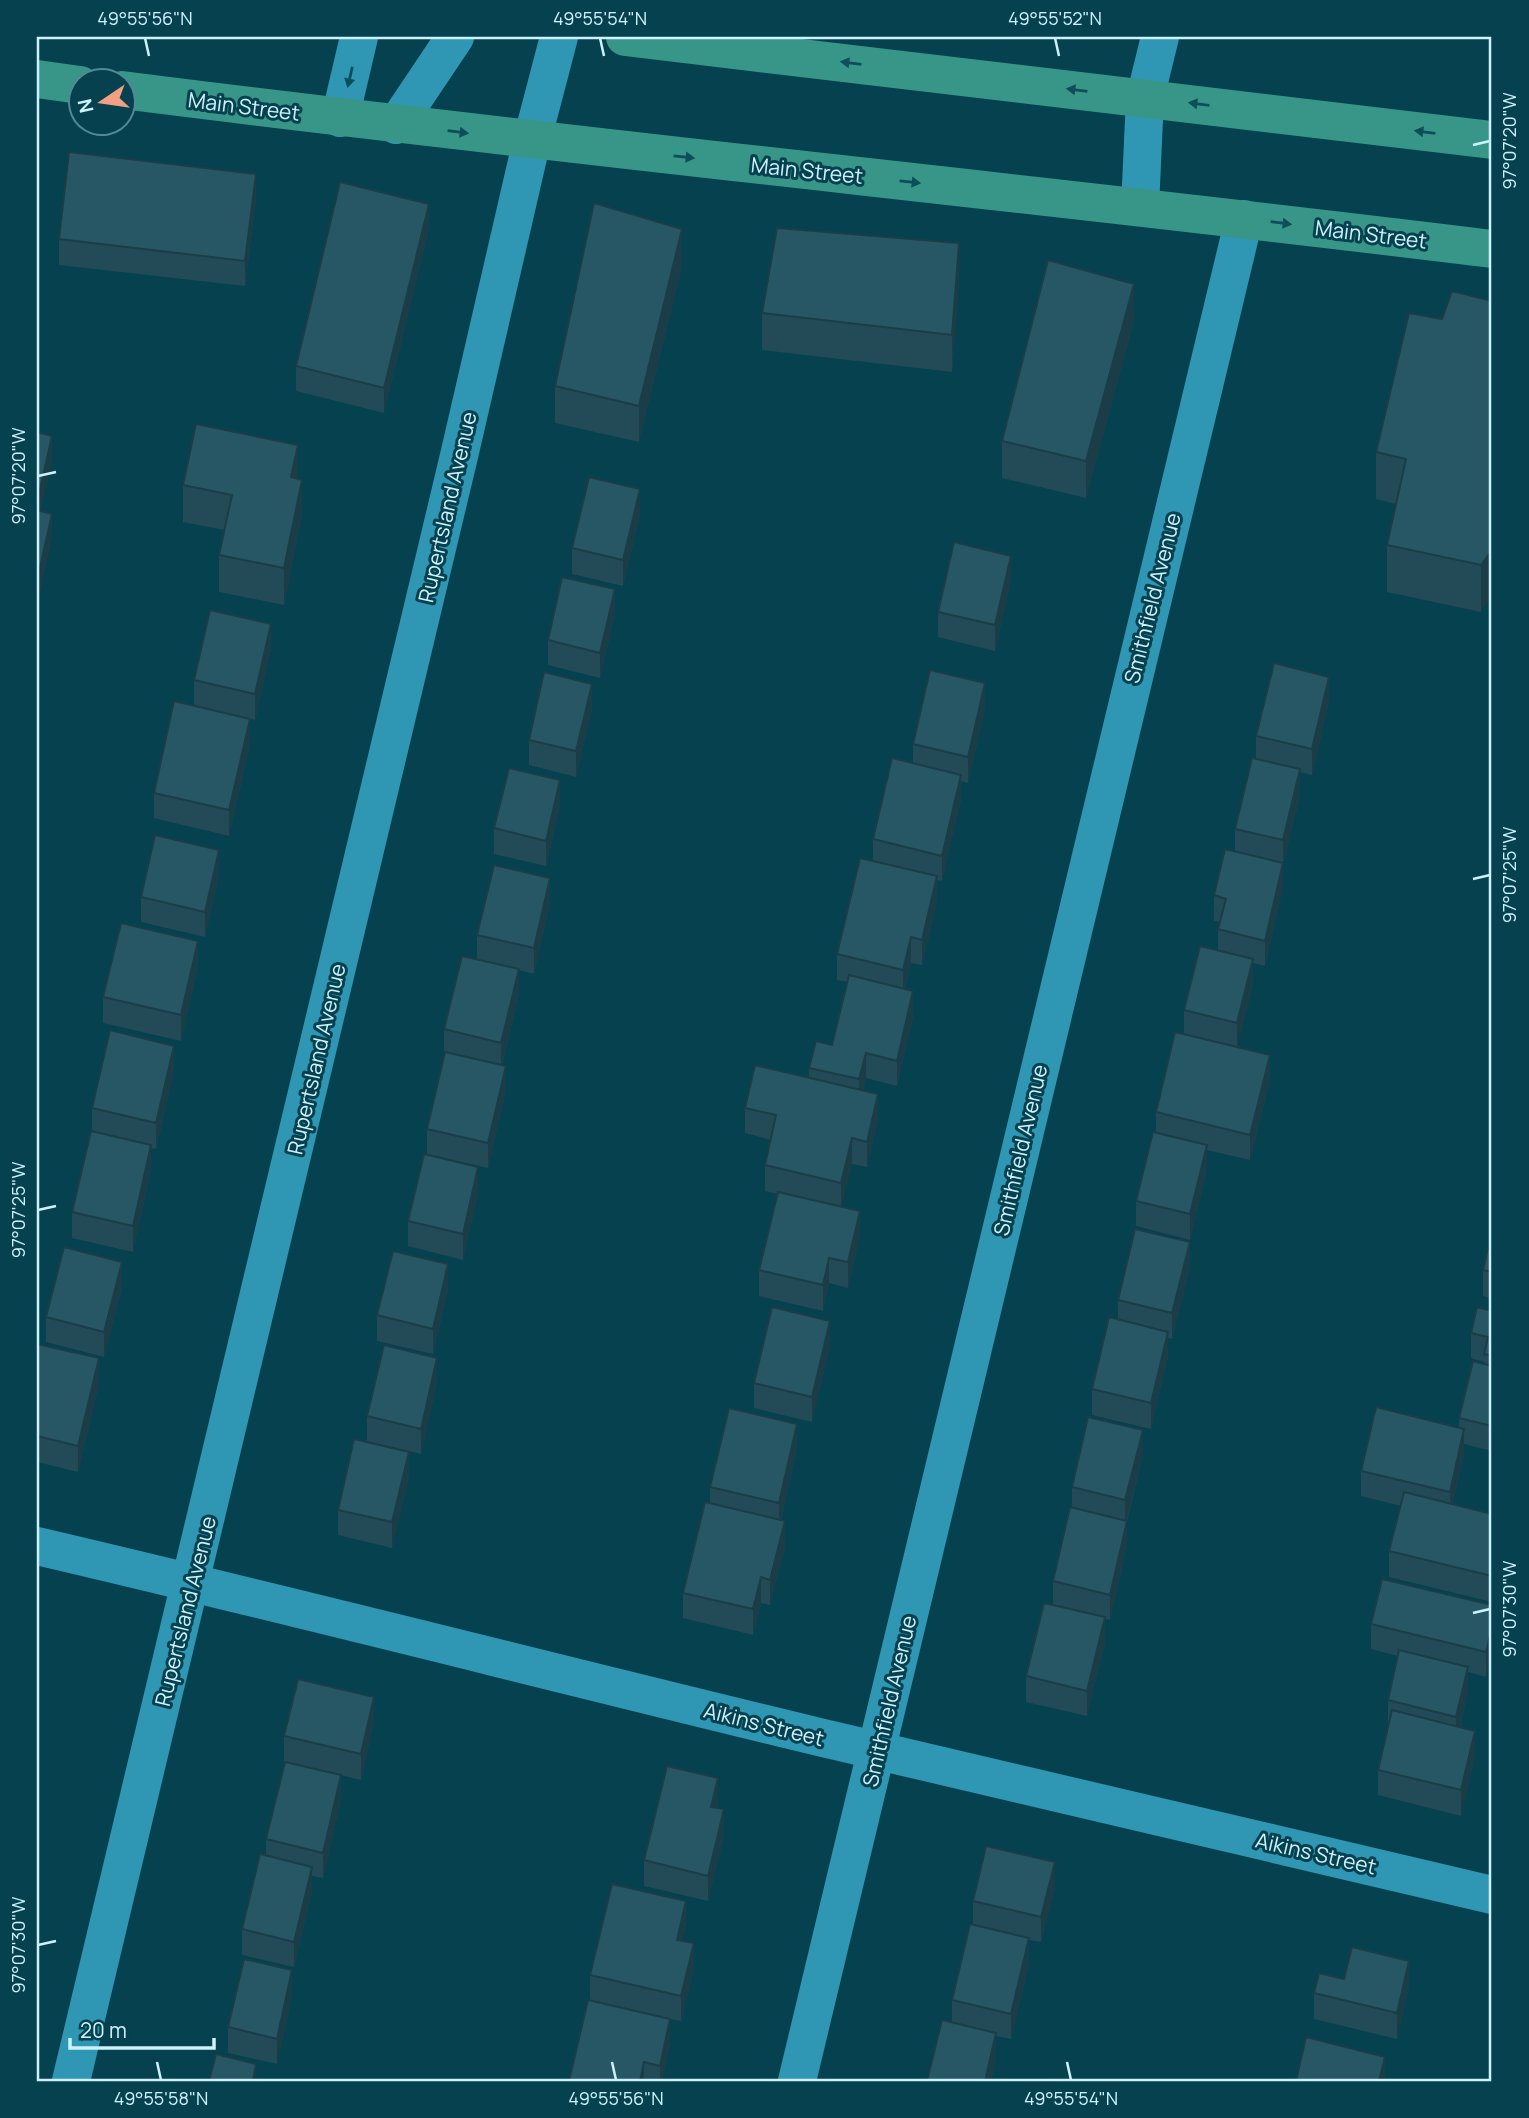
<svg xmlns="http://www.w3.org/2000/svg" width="1529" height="2118" viewBox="0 0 1529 2118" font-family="Manrope,sans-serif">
<rect width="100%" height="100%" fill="#05414f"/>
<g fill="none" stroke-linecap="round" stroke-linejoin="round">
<g stroke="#2f97b3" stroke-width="38">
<polyline points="340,118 359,37"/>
<polyline points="396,125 455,37"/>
<polyline points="1140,207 1145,98 1160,37"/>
<path d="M 37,1546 C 298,1607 558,1674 819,1737 C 1043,1791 1268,1841 1492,1895"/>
<polyline points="71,2081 459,456 532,140 559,37"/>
<polyline points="797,2081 1244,219"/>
</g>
<g stroke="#389688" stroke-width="38">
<polyline points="625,37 1492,140"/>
<polyline points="37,79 80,85"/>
<path d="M 122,90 C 578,148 1036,193 1492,249"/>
</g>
</g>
<g fill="#224b57">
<polygon points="1476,37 1492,37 1492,40"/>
<polygon points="256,199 245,286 59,265 59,239"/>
<polygon points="429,229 384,413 296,391 296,366"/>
<polygon points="682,266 639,442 555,423 555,386"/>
<polygon points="959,280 952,372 762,350 762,313"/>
<polygon points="1492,301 1481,612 1387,592 1387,545 1396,504 1376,499 1376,452 1442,319"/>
<polygon points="1134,321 1086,498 1002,478 1002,441"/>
<polygon points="298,479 302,516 284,605 219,592 219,555 224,530 183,522 183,485"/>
<polygon points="640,515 623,586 572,574 572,548"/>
<polygon points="1011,581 995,651 938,637 938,612"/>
<polygon points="615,615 600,678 548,665 548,640"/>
<polygon points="271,649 255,720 194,705 194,680"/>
<polygon points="1329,702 1312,775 1300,772 1300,795 1283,865 1283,888 1265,966 1253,963 1253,984 1237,1047 1270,1080 1250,1160 1207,1150 1207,1170 1190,1240 1136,1226 1136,1201 1156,1133 1156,1112 1184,1034 1184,1010 1218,951 1218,929 1220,922 1214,921 1214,895 1235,851 1235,829 1256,759 1256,736"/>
<polygon points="592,709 576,777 529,765 529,740"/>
<polygon points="985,709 968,783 961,781 961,800 942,881 937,880 937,902 922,965 911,963 905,989 913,1017 897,1086 866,1078 863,1091 878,1120 867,1167 852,1164 841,1207 860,1237 848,1288 829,1283 823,1311 759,1296 759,1270 778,1194 765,1191 765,1165 771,1140 745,1133 745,1108 809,1078 809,1068 832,1045 847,982 837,980 837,954 873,861 873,839 913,763 913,744"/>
<polygon points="250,744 229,836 154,818 154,793"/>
<polygon points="560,806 546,866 494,854 494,828"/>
<polygon points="219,876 205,937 141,922 141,897"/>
<polygon points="550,904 534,974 519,970 519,995 502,1065 506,1091 488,1168 427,1154 427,1129 444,1055 444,1029 477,960 477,935"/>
<polygon points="198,966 181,1041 103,1023 103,997"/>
<polygon points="174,1071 156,1149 151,1148 151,1171 133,1252 72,1238 72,1212 92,1132 92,1108"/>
<polygon points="478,1193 463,1260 408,1246 408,1221"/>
<polygon points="1492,1231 1492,1298 1483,1296 1483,1270"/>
<polygon points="1190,1267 1172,1339 1168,1338 1168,1357 1151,1429 1092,1415 1092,1389 1118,1319 1118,1300"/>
<polygon points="122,1288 104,1357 46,1342 46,1317"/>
<polygon points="448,1290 433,1354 377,1341 377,1315"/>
<polygon points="1492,1311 1492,1451 1464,1444 1464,1454 1453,1504 1492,1514 1492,1602 1389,1577 1389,1551 1401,1506 1361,1496 1361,1471 1459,1427 1459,1418 1484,1364 1484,1362 1471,1358 1471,1333"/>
<polygon points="37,1344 99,1384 78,1472 37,1462"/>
<polygon points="830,1346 812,1422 754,1408 754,1383"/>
<polygon points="437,1383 421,1454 367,1441 367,1416"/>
<polygon points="797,1450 781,1520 785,1547 770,1605 761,1603 753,1635 683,1618 683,1593 710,1503 710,1487"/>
<polygon points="1143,1455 1127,1521 1127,1546 1110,1620 1105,1619 1105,1643 1087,1716 1026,1702 1026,1676 1053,1605 1053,1581 1072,1507 1072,1487"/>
<polygon points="409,1477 392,1548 338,1535 338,1510"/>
<polygon points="1492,1605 1486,1677 1468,1672 1468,1693 1460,1727 1475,1756 1461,1816 1378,1795 1378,1770 1388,1725 1388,1700 1398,1656 1371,1649 1371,1624"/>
<polygon points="374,1722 361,1780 284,1762 284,1736"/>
<polygon points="341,1801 323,1878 312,1876 312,1892 294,1967 242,1955 242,1929 266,1856 266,1839"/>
<polygon points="718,1803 717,1808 724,1835 708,1901 644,1886 644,1860"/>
<polygon points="1055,1888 1041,1942 1029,1940 1029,1963 1011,2039 996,2036 996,2059 991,2081 927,2081 952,2023 952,2000 973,1924 973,1901"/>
<polygon points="686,1927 682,1941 694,1969 681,2021 670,2019 670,2044 662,2081 569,2081 588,2000 590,2000 590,1975"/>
<polygon points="1344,1979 1409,1987 1397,2039 1314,2019 1314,1993"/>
<polygon points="292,1996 277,2064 228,2053 228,2027"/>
</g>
<g fill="#1b3d47">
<polygon points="256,174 256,199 245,286 245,261"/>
<polygon points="429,204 429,229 384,413 384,388"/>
<polygon points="682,229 682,266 639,442 639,406"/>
<polygon points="959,243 959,280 952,372 952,335"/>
<polygon points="1134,284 1134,321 1086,498 1086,461"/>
<polygon points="52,436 52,461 37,528 37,503"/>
<polygon points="298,445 298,482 291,477"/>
<polygon points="302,480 302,516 284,605 284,568"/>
<polygon points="640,489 640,515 623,586 623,560"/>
<polygon points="52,514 52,539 37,607 37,581"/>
<polygon points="1492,550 1492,596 1481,612 1481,565"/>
<polygon points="1011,556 1011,581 995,651 995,625"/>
<polygon points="615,589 615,615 600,678 600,653"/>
<polygon points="271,624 271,649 255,720 255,694"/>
<polygon points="1329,677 1329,702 1312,775 1312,749"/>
<polygon points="985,683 985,709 968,783 968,757"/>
<polygon points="592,684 592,709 576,777 576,751"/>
<polygon points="250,719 250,744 229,836 229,810"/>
<polygon points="1300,769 1300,795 1283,865 1283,888 1265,966 1265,941 1283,864 1283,840"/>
<polygon points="961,775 961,800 942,881 942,856"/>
<polygon points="560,780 560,806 546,866 546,841"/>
<polygon points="219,850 219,876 205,937 205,912"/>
<polygon points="937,876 937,902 922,965 922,940"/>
<polygon points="550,878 550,904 534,974 534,948"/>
<polygon points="911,937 911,963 903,995 903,970"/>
<polygon points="198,941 198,966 181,1041 181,1015"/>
<polygon points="1253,959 1253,984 1237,1048 1237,1023"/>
<polygon points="519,969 519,995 501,1068 501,1043"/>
<polygon points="913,991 913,1017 897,1086 897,1061"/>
<polygon points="174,1046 174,1071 156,1149 156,1123"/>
<polygon points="866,1053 866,1078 859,1105 859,1079"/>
<polygon points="1270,1055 1270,1080 1250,1160 1250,1135"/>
<polygon points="506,1066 506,1091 488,1168 488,1143"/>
<polygon points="878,1094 878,1120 867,1167 867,1142"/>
<polygon points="852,1138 852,1164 841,1209 841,1183"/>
<polygon points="151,1145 151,1171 133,1252 133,1226"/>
<polygon points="1207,1145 1207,1170 1190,1240 1190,1214"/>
<polygon points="478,1167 478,1193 463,1260 463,1234"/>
<polygon points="860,1211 860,1237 848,1288 848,1262"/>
<polygon points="1190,1242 1190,1267 1172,1339 1172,1313"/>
<polygon points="829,1258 829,1283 823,1311 823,1285"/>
<polygon points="122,1262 122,1288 104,1357 104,1332"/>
<polygon points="448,1264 448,1290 433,1354 433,1329"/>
<polygon points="830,1321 830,1346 812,1422 812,1397"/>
<polygon points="1168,1332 1168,1357 1151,1429 1151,1403"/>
<polygon points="99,1358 99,1384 78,1472 78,1446"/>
<polygon points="437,1358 437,1383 421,1454 421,1429"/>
<polygon points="797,1424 797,1450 779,1528 779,1503"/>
<polygon points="1464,1429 1464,1454 1450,1518 1450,1492"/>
<polygon points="1143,1430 1143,1455 1125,1526 1125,1500"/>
<polygon points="409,1452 409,1477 392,1548 392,1522"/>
<polygon points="785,1521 785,1547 770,1605 770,1580"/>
<polygon points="1127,1521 1127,1546 1110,1620 1110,1595"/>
<polygon points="761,1577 761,1603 753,1635 753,1609"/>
<polygon points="1105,1617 1105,1643 1087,1716 1087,1691"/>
<polygon points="1492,1627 1492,1653 1486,1677 1486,1652"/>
<polygon points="1468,1667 1468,1693 1456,1742 1456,1717"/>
<polygon points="374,1697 374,1722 361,1780 361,1754"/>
<polygon points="1475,1731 1475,1756 1461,1816 1461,1790"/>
<polygon points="341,1775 341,1801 323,1878 323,1853"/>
<polygon points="718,1778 718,1803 711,1832 711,1807"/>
<polygon points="724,1809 724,1835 708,1901 708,1876"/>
<polygon points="1055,1862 1055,1888 1041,1942 1041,1917"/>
<polygon points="312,1867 312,1892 294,1967 294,1942"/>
<polygon points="686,1901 686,1927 677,1965 677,1940"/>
<polygon points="1029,1938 1029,1963 1011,2039 1011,2014"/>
<polygon points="694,1943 694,1969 681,2021 681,1996"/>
<polygon points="1409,1961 1409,1987 1397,2039 1397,2013"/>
<polygon points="292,1970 292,1996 277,2064 277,2039"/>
<polygon points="670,2019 670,2044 662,2081 660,2081 660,2066"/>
<polygon points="996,2033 996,2059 991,2081 985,2081"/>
<polygon points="1385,2057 1385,2081 1379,2081"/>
<polygon points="644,2062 644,2081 640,2081"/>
<polygon points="256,2064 256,2081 253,2081"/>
</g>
<g fill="#275765" stroke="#1b3d47" stroke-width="2">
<polygon points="69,152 256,174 245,261 59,239"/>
<polygon points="340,182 429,204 384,388 296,366"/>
<polygon points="594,203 682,229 639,406 555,386"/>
<polygon points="777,228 959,243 952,335 762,313"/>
<polygon points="1048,260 1134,284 1086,461 1002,441"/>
<polygon points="1452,291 1492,301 1492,550 1481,565 1387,545 1406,459 1376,452 1409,313 1442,319"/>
<polygon points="196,424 298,445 291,477 302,480 284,568 219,555 232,495 183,485"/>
<polygon points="37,432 52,436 37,503"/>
<polygon points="589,477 640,489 623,560 572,548"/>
<polygon points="37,510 52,514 37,581"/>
<polygon points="954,542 1011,556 995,625 938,612"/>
<polygon points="562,577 615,589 600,653 548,640"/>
<polygon points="210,610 271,624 255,694 194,680"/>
<polygon points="1274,663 1329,677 1312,749 1256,736"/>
<polygon points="930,670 985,683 968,757 913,744"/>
<polygon points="544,672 592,684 576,751 529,740"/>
<polygon points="174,701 250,719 229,810 154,793"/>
<polygon points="892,758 961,775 942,856 873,839"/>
<polygon points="1252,758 1300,769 1283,840 1235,829"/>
<polygon points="509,768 560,780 546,841 494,828"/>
<polygon points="155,835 219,850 205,912 141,897"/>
<polygon points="1225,849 1283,863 1265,941 1218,929 1226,899 1214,895"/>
<polygon points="860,858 937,876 922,940 911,937 903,970 837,954"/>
<polygon points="494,865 550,878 534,948 477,935"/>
<polygon points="121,923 198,941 181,1015 103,997"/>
<polygon points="1200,946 1253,959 1237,1023 1184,1010"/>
<polygon points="462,956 519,969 501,1043 444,1029"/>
<polygon points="849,975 913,991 897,1061 866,1053 859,1079 809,1068 816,1041 832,1045"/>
<polygon points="110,1030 174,1046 156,1123 92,1108"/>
<polygon points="1175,1032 1270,1055 1250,1135 1156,1112"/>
<polygon points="445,1052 506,1066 488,1143 427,1129"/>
<polygon points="755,1065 878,1094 867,1142 852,1138 841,1183 765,1165 776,1115 745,1108"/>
<polygon points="91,1131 151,1145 133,1226 72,1212"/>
<polygon points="1153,1132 1207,1145 1190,1214 1136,1201"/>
<polygon points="424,1154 478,1167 463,1234 408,1221"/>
<polygon points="778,1192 860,1211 848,1262 829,1258 823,1285 759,1270"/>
<polygon points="1135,1229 1190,1242 1172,1313 1118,1300"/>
<polygon points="1492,1231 1492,1272 1483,1270"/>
<polygon points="64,1247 122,1262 104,1332 46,1317"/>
<polygon points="393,1251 448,1264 433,1329 377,1315"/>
<polygon points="772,1307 830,1321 812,1397 754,1383"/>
<polygon points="1477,1307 1492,1311 1492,1356 1484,1354 1488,1337 1471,1333"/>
<polygon points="1109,1317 1168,1332 1151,1403 1092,1389"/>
<polygon points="37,1344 99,1358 78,1446 37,1436"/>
<polygon points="384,1345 437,1358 421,1429 367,1416"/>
<polygon points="1473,1361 1492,1366 1492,1426 1459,1418"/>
<polygon points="1376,1407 1464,1429 1450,1492 1361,1471"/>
<polygon points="729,1408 797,1424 779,1503 710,1487"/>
<polygon points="1088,1417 1143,1430 1125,1500 1072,1487"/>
<polygon points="354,1439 409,1452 392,1522 338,1510"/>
<polygon points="1404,1492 1492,1514 1492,1576 1389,1551"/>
<polygon points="705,1502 785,1521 770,1580 761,1577 753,1609 683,1593"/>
<polygon points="1070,1507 1127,1521 1110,1595 1053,1581"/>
<polygon points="1382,1579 1492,1605 1492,1627 1486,1652 1371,1624"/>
<polygon points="1044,1603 1105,1617 1087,1691 1026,1676"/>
<polygon points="1399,1650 1468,1667 1456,1717 1388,1700"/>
<polygon points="298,1679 374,1697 361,1754 284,1736"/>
<polygon points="1392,1710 1475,1731 1461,1790 1378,1770"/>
<polygon points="285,1762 341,1775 323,1853 266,1839"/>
<polygon points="667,1766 718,1778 711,1807 724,1809 708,1876 644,1860"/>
<polygon points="986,1846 1055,1862 1041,1917 973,1901"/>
<polygon points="260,1854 312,1867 294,1942 242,1929"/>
<polygon points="612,1884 686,1901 677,1940 694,1943 681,1996 590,1975"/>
<polygon points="970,1924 1029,1938 1011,2014 952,2000"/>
<polygon points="1352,1947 1409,1961 1397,2013 1314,1993 1319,1973 1344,1979"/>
<polygon points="244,1959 292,1970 277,2039 228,2027"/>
<polygon points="588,2000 670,2019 660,2066 644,2062 640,2081 569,2081"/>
<polygon points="942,2020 996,2033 985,2081 927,2081"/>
<polygon points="1306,2037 1385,2057 1379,2081 1296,2081"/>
<polygon points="216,2054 256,2064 253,2081 209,2081"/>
</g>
<defs><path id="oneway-solid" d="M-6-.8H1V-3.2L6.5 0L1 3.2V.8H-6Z" transform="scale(1.75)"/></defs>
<g fill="#0d4e58">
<use href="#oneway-solid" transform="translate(851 63) rotate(-173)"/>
<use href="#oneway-solid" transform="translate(1077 90) rotate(-173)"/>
<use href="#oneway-solid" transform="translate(1199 104) rotate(-173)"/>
<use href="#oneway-solid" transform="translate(458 132) rotate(7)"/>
<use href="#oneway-solid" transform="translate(1425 132) rotate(-173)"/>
<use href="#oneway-solid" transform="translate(684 157) rotate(6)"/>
<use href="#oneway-solid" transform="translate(910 182) rotate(6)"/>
<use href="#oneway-solid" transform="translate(1281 223) rotate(7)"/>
</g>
<use fill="#0b4e5e" href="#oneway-solid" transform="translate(350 77) rotate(103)"/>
<path fill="none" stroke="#cef2fd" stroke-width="2.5" d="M 145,38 L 149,56M 600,38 L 604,56M 1055,38 L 1059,56M 1473,145 L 1490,141M 38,476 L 56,472M 1473,879 L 1490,875M 38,1210 L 56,1206M 1473,1613 L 1490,1609M 38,1945 L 56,1941M 157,2062 L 161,2080M 612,2062 L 616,2080M 1067,2062 L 1071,2080"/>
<g text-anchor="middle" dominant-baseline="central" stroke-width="6" stroke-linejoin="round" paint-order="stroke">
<g font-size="21" fill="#cef2fd" stroke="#05414f">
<text transform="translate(244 106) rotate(7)">Main Street</text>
<text transform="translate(807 170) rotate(6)">Main Street</text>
<text transform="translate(1371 234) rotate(7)">Main Street</text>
<text transform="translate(447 507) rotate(-77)">Rupertsland Avenue</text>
<text transform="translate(1152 598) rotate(-76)">Smithfield Avenue</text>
<text transform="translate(316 1059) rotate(-77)">Rupertsland Avenue</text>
<text transform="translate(1020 1150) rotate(-77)">Smithfield Avenue</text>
<text transform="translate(185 1611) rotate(-76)">Rupertsland Avenue</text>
<text transform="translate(889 1701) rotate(-77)">Smithfield Avenue</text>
<text transform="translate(764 1724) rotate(14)">Aikins Street</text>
<text transform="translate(1316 1853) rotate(13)">Aikins Street</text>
</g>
</g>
<rect width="1529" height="2118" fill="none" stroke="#05414f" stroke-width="77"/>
<g transform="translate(102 102) rotate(257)"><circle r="33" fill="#05414f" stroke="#558895" stroke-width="2"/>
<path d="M0-5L12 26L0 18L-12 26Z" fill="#f39f83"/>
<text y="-10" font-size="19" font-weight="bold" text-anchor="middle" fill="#cef2fd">N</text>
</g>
<path d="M70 2038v10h144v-10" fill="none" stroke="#cef2fd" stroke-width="3.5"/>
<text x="80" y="2038" font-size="21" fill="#cef2fd" stroke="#05414f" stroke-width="5" paint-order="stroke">20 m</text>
<rect x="38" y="38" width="1452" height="2042" fill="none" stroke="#cef2fd" stroke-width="2.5"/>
<g font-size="18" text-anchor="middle" fill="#cef2fd">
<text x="145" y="25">49°55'56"N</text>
<text x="600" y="25">49°55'54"N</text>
<text x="1055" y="25">49°55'52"N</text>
<text transform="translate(1510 141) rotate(-90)" y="6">97°07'20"W</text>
<text transform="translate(19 476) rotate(-90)" y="6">97°07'20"W</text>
<text transform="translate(1510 875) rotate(-90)" y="6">97°07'25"W</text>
<text transform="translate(19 1210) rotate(-90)" y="6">97°07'25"W</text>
<text transform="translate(1510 1609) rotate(-90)" y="6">97°07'30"W</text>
<text transform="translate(19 1945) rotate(-90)" y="6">97°07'30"W</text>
<text x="161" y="2105">49°55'58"N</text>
<text x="616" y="2105">49°55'56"N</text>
<text x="1071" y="2105">49°55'54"N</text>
</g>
</svg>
